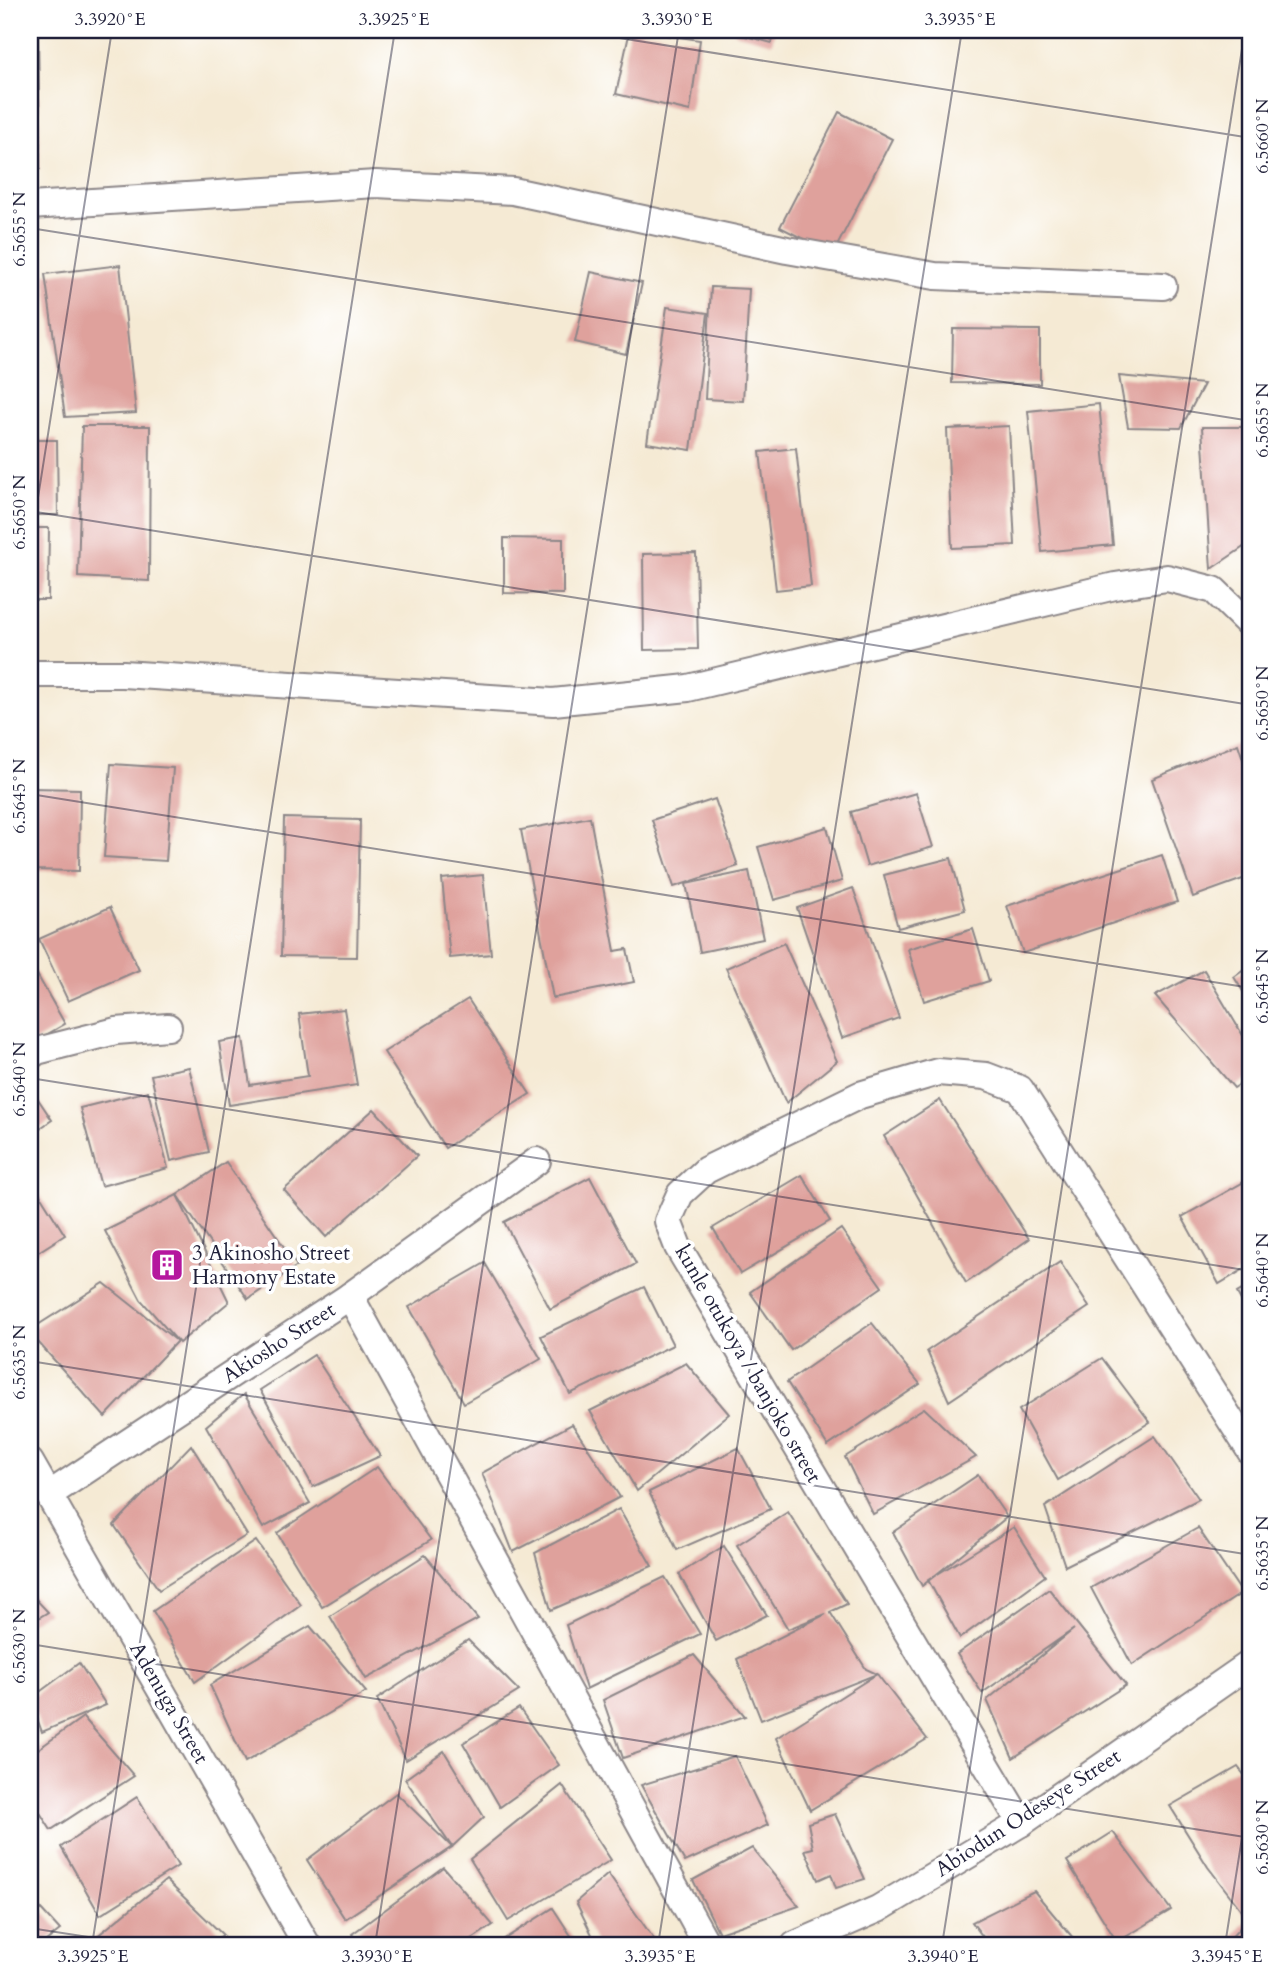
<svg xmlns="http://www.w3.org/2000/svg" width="1281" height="1975" viewBox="0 0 1281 1975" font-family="Cardo,serif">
<rect width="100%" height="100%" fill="#fff"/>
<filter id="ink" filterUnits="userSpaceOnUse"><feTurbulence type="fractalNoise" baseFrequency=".0143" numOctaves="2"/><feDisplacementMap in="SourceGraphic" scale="14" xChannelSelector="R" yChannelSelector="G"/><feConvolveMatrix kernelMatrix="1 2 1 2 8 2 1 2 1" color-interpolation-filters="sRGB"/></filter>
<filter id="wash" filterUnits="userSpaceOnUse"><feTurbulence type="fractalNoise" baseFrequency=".00686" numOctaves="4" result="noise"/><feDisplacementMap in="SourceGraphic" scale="28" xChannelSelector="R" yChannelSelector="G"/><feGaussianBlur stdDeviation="1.57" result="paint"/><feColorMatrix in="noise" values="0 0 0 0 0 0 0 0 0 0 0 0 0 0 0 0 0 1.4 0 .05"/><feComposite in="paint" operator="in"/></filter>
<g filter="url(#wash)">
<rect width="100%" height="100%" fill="#f5ead4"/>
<g id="blocks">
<g fill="#dfa19c">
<polygon points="30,30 38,30 40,169 30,169"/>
<polygon points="630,30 700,40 690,111 616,94"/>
<polygon points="735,30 775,30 772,43 734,33"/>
<polygon points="839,112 892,139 833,254 780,227"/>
<polygon points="120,265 136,413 65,417 45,274"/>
<polygon points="591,272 642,283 626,354 575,342"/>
<polygon points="711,287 749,289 743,401 705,399"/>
<polygon points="667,307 708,313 691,450 647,443"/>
<polygon points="953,329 1040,330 1040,384 952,383"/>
<polygon points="1119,376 1204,384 1181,428 1128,427"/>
<polygon points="1099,404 1113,545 1042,552 1028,411"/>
<polygon points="82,426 150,426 149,581 78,577"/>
<polygon points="1009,426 1015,545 952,548 947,429"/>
<polygon points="1202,427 1251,427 1251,542 1211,569"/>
<polygon points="30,440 57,440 58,515 30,515"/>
<polygon points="796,448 811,586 776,590 760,452"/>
<polygon points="30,528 49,528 48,600 30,600"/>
<polygon points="504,538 563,539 563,594 504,593"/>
<polygon points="696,553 698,649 644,650 643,554"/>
<polygon points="1238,744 1251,783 1251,876 1193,897 1152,779"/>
<polygon points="111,764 173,768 166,861 104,857"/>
<polygon points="30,788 80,789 79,871 30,870"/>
<polygon points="916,793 933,847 867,866 851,812"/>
<polygon points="715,799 738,866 674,887 652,820"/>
<polygon points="590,817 615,951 627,949 634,982 553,998 521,830"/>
<polygon points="284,818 360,820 357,957 281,956"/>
<polygon points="827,827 842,881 774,900 758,847"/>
<polygon points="1162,855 1177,902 1023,953 1007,906"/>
<polygon points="951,858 965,910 898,928 884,875"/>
<polygon points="749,871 763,939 700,952 686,884"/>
<polygon points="483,875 491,954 450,958 442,879"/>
<polygon points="853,888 899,1018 842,1038 797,908"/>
<polygon points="110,907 139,970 68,1001 39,939"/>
<polygon points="973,929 989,981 924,1001 908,949"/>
<polygon points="784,943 837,1061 786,1103 726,968"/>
<polygon points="1251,965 1251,1004 1234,977"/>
<polygon points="1204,970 1251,1049 1251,1077 1234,1088 1155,996"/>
<polygon points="35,971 65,1024 30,1044 30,974"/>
<polygon points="468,999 530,1094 445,1148 384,1052"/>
<polygon points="344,1009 357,1085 229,1105 219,1042 243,1038 250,1085 308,1076 299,1014"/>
<polygon points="189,1067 209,1152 171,1161 151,1075"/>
<polygon points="30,1087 52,1120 30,1135"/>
<polygon points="148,1091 168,1168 101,1186 80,1108"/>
<polygon points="940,1100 1029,1239 966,1283 884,1136"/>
<polygon points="374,1109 417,1156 326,1237 284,1190"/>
<polygon points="226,1162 297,1266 248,1299 177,1195"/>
<polygon points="802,1175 830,1221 740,1274 713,1228"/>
<polygon points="590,1177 636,1264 550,1309 504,1222"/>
<polygon points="1251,1178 1251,1265 1219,1284 1182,1217"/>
<polygon points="30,1179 65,1235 30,1257"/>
<polygon points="177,1195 229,1302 179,1343 141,1300 105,1231"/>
<polygon points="841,1229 882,1287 791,1350 750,1292"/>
<polygon points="1060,1262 1089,1307 949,1401 927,1351"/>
<polygon points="485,1263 541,1359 464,1403 409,1307"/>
<polygon points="104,1283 177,1341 105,1417 30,1333 30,1330"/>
<polygon points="1251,1285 1251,1319 1237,1293"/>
<polygon points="644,1287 673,1345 570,1394 541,1336"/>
<polygon points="872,1323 920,1384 828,1446 787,1382"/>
<polygon points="314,1355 380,1456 313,1487 260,1390"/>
<polygon points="1102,1358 1150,1422 1058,1480 1019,1410"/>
<polygon points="686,1363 729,1414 637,1491 590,1411"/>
<polygon points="244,1394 310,1503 263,1528 206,1426"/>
<polygon points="924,1408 976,1457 873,1514 845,1457"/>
<polygon points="572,1424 620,1497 513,1552 482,1473"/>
<polygon points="1155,1436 1199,1499 1065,1566 1045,1507"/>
<polygon points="191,1445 247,1535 159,1590 114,1525"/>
<polygon points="738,1448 771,1509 677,1550 649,1492"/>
<polygon points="377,1467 431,1540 322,1607 277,1533"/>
<polygon points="978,1475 1007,1517 922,1586 893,1532"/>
<polygon points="619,1509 652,1566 551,1610 535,1553"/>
<polygon points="788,1512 847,1604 830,1612 866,1669 877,1674 761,1720 737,1659 826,1614 788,1629 737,1545"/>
<polygon points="1014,1527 1045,1576 960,1638 928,1580"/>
<polygon points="1198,1528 1242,1593 1132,1665 1091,1588"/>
<polygon points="256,1541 301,1605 195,1682 153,1611"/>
<polygon points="724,1546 767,1615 716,1641 679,1574"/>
<polygon points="425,1555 478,1619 366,1679 330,1616"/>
<polygon points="665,1577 700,1634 586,1689 566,1625"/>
<polygon points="1049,1589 1126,1685 1013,1758 987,1700 1074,1629 982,1693 957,1654"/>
<polygon points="30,1593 48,1612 30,1623"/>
<polygon points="310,1626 366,1692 245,1762 210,1685"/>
<polygon points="468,1640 519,1691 406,1760 377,1699"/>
<polygon points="694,1655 745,1716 623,1758 603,1700"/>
<polygon points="79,1663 106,1705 42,1732 30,1699"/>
<polygon points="877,1674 927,1739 810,1810 776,1738"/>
<polygon points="519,1708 559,1765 500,1807 463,1743"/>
<polygon points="83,1717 134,1776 51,1830 30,1797 30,1755"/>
<polygon points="444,1751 484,1817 452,1847 405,1779"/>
<polygon points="735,1756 768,1825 685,1862 641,1785"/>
<polygon points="1238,1767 1251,1784 1251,1945 1230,1945 1228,1941 1248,1919 1208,1867 1170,1806"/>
<polygon points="562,1785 611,1860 508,1921 470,1859"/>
<polygon points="396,1793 452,1847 345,1919 307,1860"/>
<polygon points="137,1797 178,1866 100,1915 61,1847"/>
<polygon points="835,1814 865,1879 836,1888 831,1874 818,1880 805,1850 813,1848 808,1823"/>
<polygon points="1113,1832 1171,1910 1117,1942 1067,1861"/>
<polygon points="752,1848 799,1906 719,1933 693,1880"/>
<polygon points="30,1852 40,1870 30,1876"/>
<polygon points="443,1867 493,1925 463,1945 359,1945 352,1934"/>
<polygon points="608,1874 658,1945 597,1945 576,1902"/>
<polygon points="166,1880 223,1935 206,1945 92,1945 90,1942"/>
<polygon points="1034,1891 1079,1945 989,1945 972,1922"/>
<polygon points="30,1897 60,1930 41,1945 30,1945"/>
<polygon points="553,1908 577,1945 507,1945 503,1940"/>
</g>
</g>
</g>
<g filter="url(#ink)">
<use href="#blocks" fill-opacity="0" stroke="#8c8688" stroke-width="2"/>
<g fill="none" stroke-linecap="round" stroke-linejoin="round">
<defs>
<g id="minor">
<polyline points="30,206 376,184 513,191 787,250 935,276 1163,286"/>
<polyline points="30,674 123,674 553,702 688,688 1115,586 1167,578 1214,590 1251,626"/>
<polyline points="30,1056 37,1051 116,1031 168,1027"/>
<polyline points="350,1296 707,1945"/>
<polyline points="30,1462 307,1945"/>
<polyline points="50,1494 350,1296 537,1161"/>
<polyline points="1021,1823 678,1247 668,1221 680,1194 706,1170 860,1095 938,1072 986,1076 1020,1089 1251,1452"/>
<polyline points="795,1945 878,1909 1021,1823 1251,1663"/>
</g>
</defs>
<use href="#minor" stroke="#8c8688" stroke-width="30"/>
<use href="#minor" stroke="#fff" stroke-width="26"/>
</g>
</g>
<path fill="none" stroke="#22223b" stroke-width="2" stroke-opacity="0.45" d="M 569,30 L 1251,138M 30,228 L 1251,421M 30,511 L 1251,705M 30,548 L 112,30M 30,794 L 1251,988M 30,1078 L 1251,1271M 30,1361 L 1251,1555M 30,1644 L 1251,1838M 30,1928 L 140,1945M 92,1945 L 395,30M 375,1945 L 679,30M 658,1945 L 962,30M 942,1945 L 1245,30M 1225,1945 L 1251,1781"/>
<defs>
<symbol id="building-square" viewBox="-11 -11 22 22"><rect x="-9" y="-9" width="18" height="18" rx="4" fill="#b5179e" stroke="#fff"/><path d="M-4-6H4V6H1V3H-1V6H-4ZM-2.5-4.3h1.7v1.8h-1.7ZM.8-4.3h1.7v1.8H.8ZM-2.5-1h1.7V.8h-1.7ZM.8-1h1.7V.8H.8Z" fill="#fff"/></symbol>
</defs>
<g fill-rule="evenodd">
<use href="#building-square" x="148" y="1246" width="38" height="38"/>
</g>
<g text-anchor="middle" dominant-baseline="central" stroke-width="7" stroke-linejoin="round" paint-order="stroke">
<g font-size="21" fill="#22223b" stroke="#fff" text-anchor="start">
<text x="192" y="1253">3 Akinosho Street<tspan x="192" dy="24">Harmony Estate</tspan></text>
</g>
<g font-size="21" fill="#22223b" stroke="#fff">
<text transform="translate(279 1343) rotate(-33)">Akiosho Street</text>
<text transform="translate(748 1364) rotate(60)">kunle otukoya / banjoko street</text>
<text transform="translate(169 1703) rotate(60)">Adenuga Street</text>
<text transform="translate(1028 1813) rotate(-33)">Abiodun Odeseye Street</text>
</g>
</g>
<rect width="1281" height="1975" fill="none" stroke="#fff" stroke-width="77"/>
<rect x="38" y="38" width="1204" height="1899" fill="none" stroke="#22223b" stroke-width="2.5"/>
<g font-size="18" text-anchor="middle" fill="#22223b">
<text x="110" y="25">3.3920°E</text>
<text x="394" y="25">3.3925°E</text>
<text x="677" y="25">3.3930°E</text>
<text x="960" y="25">3.3935°E</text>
<text transform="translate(1262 136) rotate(-90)" y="6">6.5660°N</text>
<text transform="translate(19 229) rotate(-90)" y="6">6.5655°N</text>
<text transform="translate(1262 420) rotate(-90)" y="6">6.5655°N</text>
<text transform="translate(19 512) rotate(-90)" y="6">6.5650°N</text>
<text transform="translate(1262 703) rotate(-90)" y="6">6.5650°N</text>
<text transform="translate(19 796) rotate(-90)" y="6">6.5645°N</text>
<text transform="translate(1262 986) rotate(-90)" y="6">6.5645°N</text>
<text transform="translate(19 1079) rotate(-90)" y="6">6.5640°N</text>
<text transform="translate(1262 1270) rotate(-90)" y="6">6.5640°N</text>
<text transform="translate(19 1362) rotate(-90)" y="6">6.5635°N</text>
<text transform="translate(1262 1553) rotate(-90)" y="6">6.5635°N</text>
<text transform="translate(19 1646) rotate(-90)" y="6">6.5630°N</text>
<text transform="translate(1262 1837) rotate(-90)" y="6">6.5630°N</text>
<text x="93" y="1962">3.3925°E</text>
<text x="377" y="1962">3.3930°E</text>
<text x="660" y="1962">3.3935°E</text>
<text x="943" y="1962">3.3940°E</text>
<text x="1227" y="1962">3.3945°E</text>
</g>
</svg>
